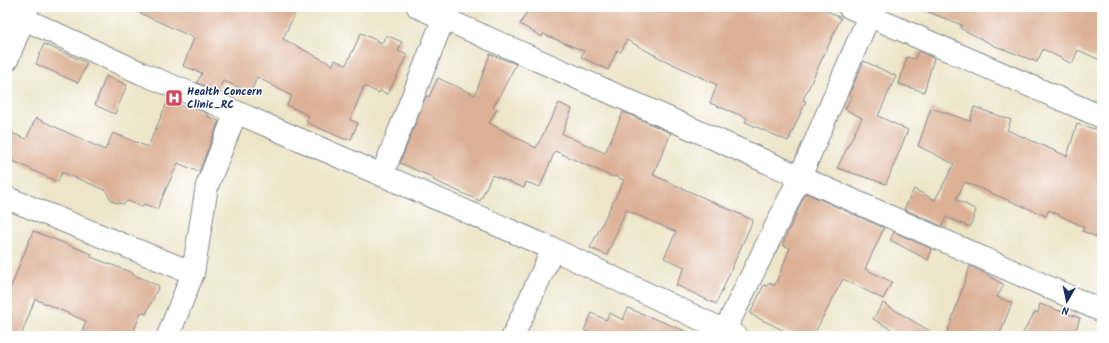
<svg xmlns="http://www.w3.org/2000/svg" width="1109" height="343" viewBox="0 0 1109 343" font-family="Kalam,sans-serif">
<rect width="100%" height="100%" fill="#fff"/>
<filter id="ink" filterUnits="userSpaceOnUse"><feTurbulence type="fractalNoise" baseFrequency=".025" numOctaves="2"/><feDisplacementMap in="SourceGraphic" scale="8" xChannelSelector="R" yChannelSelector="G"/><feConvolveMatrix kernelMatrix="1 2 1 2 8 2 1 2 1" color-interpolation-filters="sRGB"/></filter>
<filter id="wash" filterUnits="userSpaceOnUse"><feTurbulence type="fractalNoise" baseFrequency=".012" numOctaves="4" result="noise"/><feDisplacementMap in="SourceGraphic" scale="16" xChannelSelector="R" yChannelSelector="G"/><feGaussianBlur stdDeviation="0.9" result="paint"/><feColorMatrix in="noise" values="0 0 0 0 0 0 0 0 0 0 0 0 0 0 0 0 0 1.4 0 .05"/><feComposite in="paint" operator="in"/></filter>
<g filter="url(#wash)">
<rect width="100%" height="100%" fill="#ece5c7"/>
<g id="blocks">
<g fill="#dcb095">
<polygon points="127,7 298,7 283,39 333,65 335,60 346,65 361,33 382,43 386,35 402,42 398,51 407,55 388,94 380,91 379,93 364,86 350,120 358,123 351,139 344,139 306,122 309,116 287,105 292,96 257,77 251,92 223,81 218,91 197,83 202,73 183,66 194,38"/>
<polygon points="530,7 819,7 841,18 803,100 806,101 788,141 745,122 747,118 710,103 717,85 660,58 627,40 621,52 617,50 608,70 581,57 584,51 543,34 542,37 520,24"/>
<polygon points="918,7 1102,7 1102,61 1078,50 1072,64 1043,49 1037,62 995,46 960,28 962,25 918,8"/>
<polygon points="44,44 87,63 78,83 36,64"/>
<polygon points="918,51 934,58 924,92 899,84 907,57 915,59"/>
<polygon points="490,54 516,64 499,97 493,107 497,109 489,123 536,148 559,103 572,109 562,134 605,153 623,112 671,133 653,175 753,220 716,304 676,285 685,267 664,258 676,232 626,210 607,255 590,248 624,180 614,176 613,177 555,151 540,187 526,182 524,188 492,175 480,201 433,180 434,178 400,163 426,96 429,97 438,78 475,95"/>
<polygon points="864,61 896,76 878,116 908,130 886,184 837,168 862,118 845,109 852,96 849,94"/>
<polygon points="106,76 127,85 115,114 95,105"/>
<polygon points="168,100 186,108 187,105 208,114 207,116 219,121 199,172 178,163 157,209 144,204 143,207 128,201 123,204 113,202 105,190 62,172 58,182 7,158 7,131 26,139 36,118 105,150 113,133 148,147"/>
<polygon points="974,107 1011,120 1007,130 1067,156 1077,124 1102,131 1102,239 1082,231 1084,227 1049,210 1046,216 965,182 956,199 976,210 970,227 946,217 942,226 904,209 914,189 935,200 954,164 918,146 931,108 970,121"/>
<polygon points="806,193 884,228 865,269 892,282 883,299 843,279 813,336 795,336 750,314 764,285 767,286 769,283 775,285 790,248 782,245"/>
<polygon points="33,231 92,254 91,257 133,273 132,274 159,286 146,314 141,312 132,336 80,336 86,321 35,299 21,336 7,336 7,297"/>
<polygon points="894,232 932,249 928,260 890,240"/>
<polygon points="970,266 986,274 1004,285 997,297 1012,303 999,336 946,336"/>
<polygon points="883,303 938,336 903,336 873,319"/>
<polygon points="1040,304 1080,318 1074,336 1021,336 1035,312 1038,313"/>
<polygon points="628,308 695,335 695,336 596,336 584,330 592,313 606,320 610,313 623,320"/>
</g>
</g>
</g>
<g filter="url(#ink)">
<use href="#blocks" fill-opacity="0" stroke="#848a92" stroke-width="1"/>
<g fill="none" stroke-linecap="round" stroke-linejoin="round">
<defs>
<g id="minor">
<polyline points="418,7 1102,311"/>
<polyline points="849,7 1102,117"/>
<polyline points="7,11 141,73 236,112 553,249 736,336"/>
<polyline points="7,60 28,7"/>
<polyline points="382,175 448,7"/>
<polyline points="7,198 193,273"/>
<polyline points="168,336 193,273 207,186 236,112"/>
<polyline points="513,336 553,249"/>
<polyline points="722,336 800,177 869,16 874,7"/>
</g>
</defs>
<use href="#minor" stroke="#848a92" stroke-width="24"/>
<use href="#minor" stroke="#fff" stroke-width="22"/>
</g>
</g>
<defs>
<symbol id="hospital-square" viewBox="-11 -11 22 22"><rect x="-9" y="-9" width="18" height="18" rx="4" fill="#d1495b" stroke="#fff"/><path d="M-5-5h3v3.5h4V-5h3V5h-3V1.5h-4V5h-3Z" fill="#fff"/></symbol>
</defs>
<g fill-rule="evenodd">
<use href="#hospital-square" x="164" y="88" width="20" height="20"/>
</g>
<g text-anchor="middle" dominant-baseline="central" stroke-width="3" stroke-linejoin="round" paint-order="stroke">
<g font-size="11" font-weight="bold" fill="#1b2f5e" stroke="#fff" text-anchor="start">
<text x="187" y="92">Health Concern<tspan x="187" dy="13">Clinic_RC</tspan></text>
</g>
</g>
<rect width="1109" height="343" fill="none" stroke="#fff" stroke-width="24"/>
<g transform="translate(1067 301) rotate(189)" stroke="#ffffff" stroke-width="3" paint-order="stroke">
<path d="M0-3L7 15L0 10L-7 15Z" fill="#1b2f5e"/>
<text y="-6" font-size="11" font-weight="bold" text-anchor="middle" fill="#1b2f5e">N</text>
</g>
</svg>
